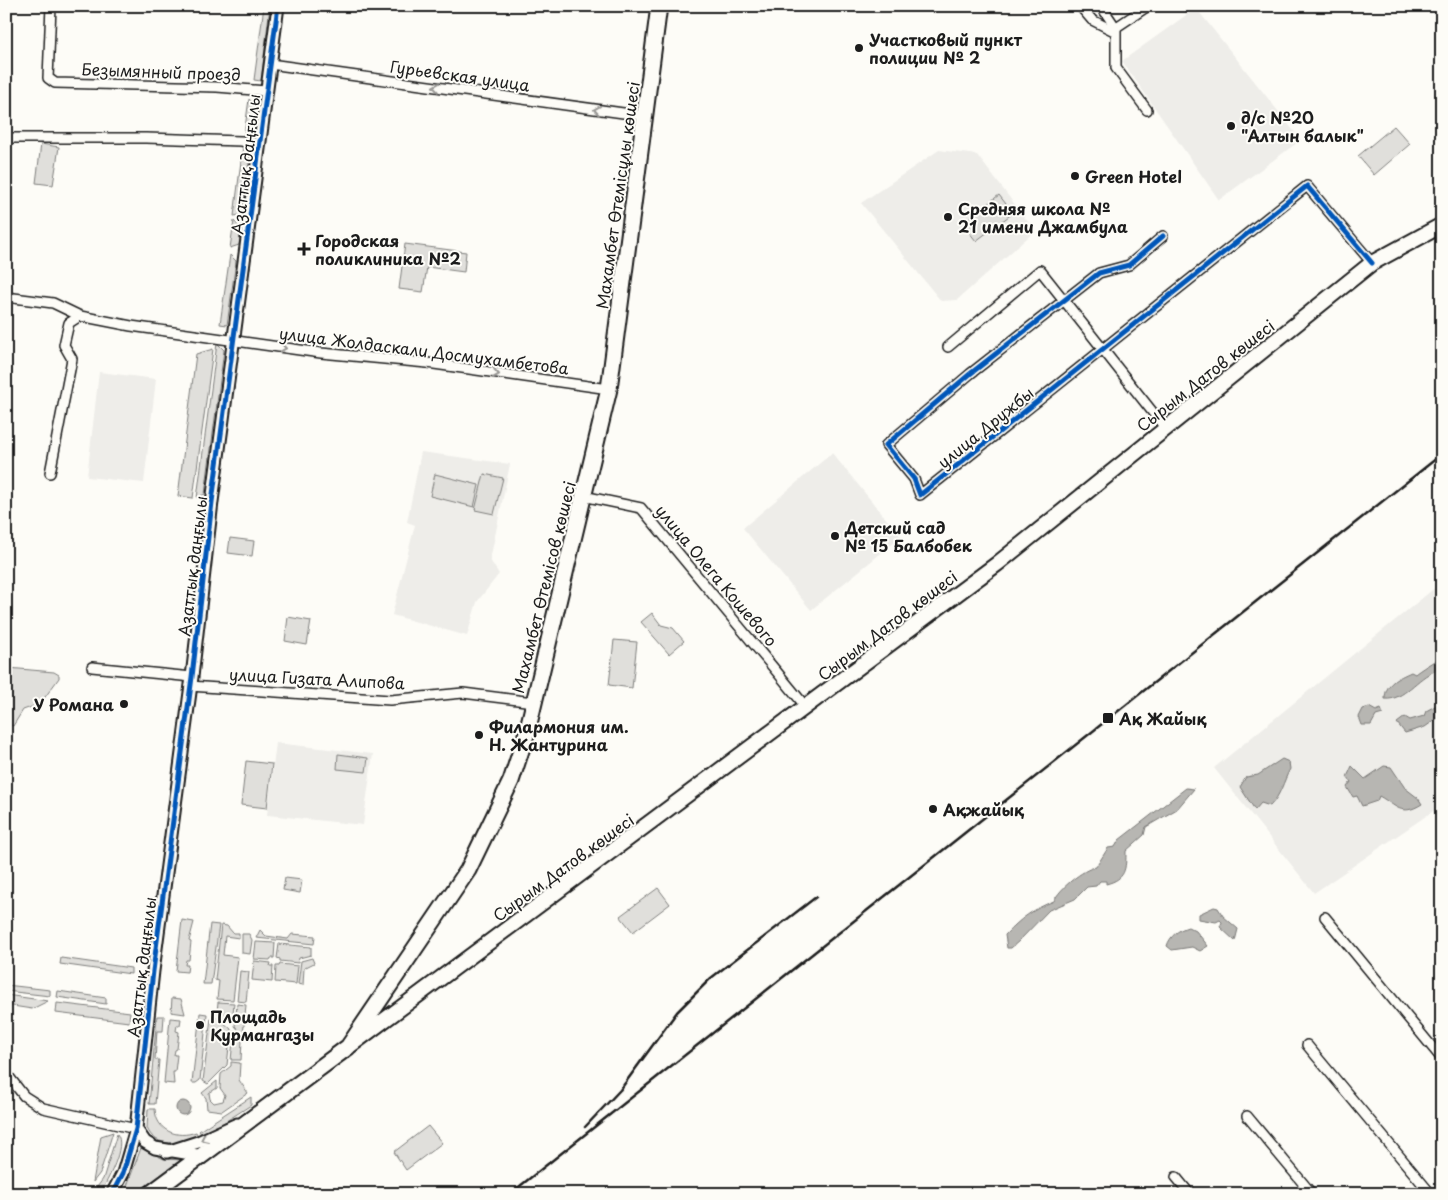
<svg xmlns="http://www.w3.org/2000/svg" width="1448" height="1200" viewBox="0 0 1448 1200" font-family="'Playpen Sans',sans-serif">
<rect width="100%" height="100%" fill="#fdfcf7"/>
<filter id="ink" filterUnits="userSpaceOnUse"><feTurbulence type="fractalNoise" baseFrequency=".02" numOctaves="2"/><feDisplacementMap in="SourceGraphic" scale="10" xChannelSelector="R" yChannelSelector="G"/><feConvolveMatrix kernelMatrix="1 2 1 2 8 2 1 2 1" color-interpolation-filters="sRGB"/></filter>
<g filter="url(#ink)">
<g fill="#eeede9">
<polygon points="1196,8 1301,140 1219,200 1122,61"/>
<polygon points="939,150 977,155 1035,231 957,300 941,301 861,203"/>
<polygon points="99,372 156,379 144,483 87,477"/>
<polygon points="421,452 510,464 490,560 499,574 477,602 467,636 392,615 415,525 407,522"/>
<polygon points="832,453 901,537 811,610 743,528"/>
<polygon points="1442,582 1442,805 1314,893 1214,768"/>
<polygon points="276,743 373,754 363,825 267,815"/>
</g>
<g fill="#e0dfdb" stroke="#7e7e7c">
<polygon points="264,6 270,6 261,81 254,80"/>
<polygon points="249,99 256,106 252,133 244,135"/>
<polygon points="1394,126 1410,144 1374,175 1358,156"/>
<polygon points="41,144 59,147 53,185 36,183"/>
<polygon points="243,145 250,154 243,211 240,215 234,216"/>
<polygon points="999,195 1013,213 976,241 962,223"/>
<polygon points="234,221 241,229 239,245 230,248"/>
<polygon points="405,244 466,252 464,272 427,267 423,292 399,289"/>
<polygon points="230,255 236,261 227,325 220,324"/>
<polygon points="217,343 224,350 205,494 197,498"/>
<polygon points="213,349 193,498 178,496 196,354"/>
<polygon points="435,474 479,485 474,507 430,496"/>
<polygon points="484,474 503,478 494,514 475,510"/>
<polygon points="230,538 254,541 252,556 228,553"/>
<polygon points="652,613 661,625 673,628 684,641 669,654 641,622"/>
<polygon points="288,617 311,621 307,645 285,641"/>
<polygon points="614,640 637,642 632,688 609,685"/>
<polygon points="8,668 54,672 59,675 59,678 40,704 23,710 13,726 6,723"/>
<polygon points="338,754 368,758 366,772 337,769"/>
<polygon points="246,761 272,764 267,808 241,805"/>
<polygon points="285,878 302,880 300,893 283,890"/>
<polygon points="658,888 670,904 633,932 620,916"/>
<polygon points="182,920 194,922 189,941 191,942 189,960 186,960 185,965 188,965 187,972 176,971"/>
<polygon points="210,924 219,925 211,984 203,984"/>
<polygon points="221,925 227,926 233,933 239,933 239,938 225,936 223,955 238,957 233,1000 217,999 219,981 215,980"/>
<polygon points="260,930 266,936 288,939 292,934 315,936 314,944 256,938"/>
<polygon points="242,934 249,934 252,940 250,954 242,953"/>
<polygon points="256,942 275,943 274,958 271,958 270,960 254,959"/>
<polygon points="279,944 311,947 311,955 299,958 298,963 280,961 280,959 277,958"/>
<polygon points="61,958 131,968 131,974 60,964"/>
<polygon points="312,958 314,963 304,968 303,985 298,984 301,961"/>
<polygon points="254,961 271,963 270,966 273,966 272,982 252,980"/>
<polygon points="280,964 298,966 296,984 275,982 276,966 279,966"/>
<polygon points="240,971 249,972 246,1002 237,1001"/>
<polygon points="6,985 50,990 50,996 6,991"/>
<polygon points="58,991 106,998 106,1004 57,997"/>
<polygon points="6,995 48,1001 32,1009 6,1005"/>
<polygon points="172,998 181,999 185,1014 171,1012"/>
<polygon points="218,1002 234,1003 232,1023 217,1012"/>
<polygon points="57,1003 130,1012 129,1022 56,1013"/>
<polygon points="237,1004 246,1005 243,1035 235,1026"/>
<polygon points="200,1013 207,1014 200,1080 196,1083 192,1083"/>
<polygon points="157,1016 164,1016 163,1031 157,1031 155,1060 159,1060 155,1104 149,1104"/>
<polygon points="216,1016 231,1029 227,1065 208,1084 203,1081 211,1018 216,1019"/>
<polygon points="170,1018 181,1019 180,1025 177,1025 176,1031 179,1032 177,1049 175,1050 174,1055 177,1055 175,1072 173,1072 174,1084 164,1083"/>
<polygon points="234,1031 242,1040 241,1060 231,1060"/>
<polygon points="231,1062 240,1063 239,1080 248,1093 222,1111 207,1109 206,1098 202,1093 217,1081 217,1088 209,1093 210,1099 214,1103 223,1101 225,1095 220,1088 221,1074 231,1066"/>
<polygon points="251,1097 251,1105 203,1136 199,1131"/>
<path d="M 148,1109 L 155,1109 C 156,1131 177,1139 196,1132 L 199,1138 C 181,1142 156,1150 147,1128 Z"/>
<polygon points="428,1126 442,1143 406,1170 394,1152"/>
<polygon points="113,1132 100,1173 93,1182 101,1136"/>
<path d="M 117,1134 C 127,1146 107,1181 100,1194 L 92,1194 L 103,1179 Z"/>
<polygon points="141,1148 164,1159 183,1160 137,1194 124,1194"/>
</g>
<g fill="#b7b6b2" stroke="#797876">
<path d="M 1442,657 L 1442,663 L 1437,665 L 1435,671 C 1417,677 1404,701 1385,699 C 1385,683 1398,678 1411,672 L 1415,674 C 1418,671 1437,659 1442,657 Z"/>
<polygon points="1442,687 1442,715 1425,727 1405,733 1397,723 1405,717 1410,720 1424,716 1426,711 1439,704 1440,700 1437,697"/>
<polygon points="1369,707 1376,711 1381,709 1383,714 1376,716 1371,725 1362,725 1359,717 1363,709"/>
<path d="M 1282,759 L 1289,762 L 1290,769 C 1283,782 1281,795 1270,806 L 1261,803 L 1255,810 L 1240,787 L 1246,777 L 1258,775 Z"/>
<path d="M 1352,766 L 1365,779 L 1384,766 L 1391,767 L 1405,788 L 1418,798 L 1422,804 C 1401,817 1397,806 1379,796 L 1377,801 L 1362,806 L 1357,796 L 1353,797 L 1347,787 L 1351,782 L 1347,777 Z"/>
<path d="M 1186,788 L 1194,789 L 1177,809 L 1146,827 L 1144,835 L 1126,851 C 1126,869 1126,879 1106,884 L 1106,881 L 1100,881 L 1096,886 L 1087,887 L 1075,899 L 1049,910 L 1019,941 L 1011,948 L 1007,948 L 1005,935 C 1020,919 1033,909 1054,901 C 1059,889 1083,869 1096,867 L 1108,848 L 1115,847 L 1119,840 Z"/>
<polygon points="1214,907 1218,908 1223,916 1238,929 1235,941 1220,927 1222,922 1220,920 1216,922 1199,919 1199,914"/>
<path d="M 1188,927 L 1196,931 L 1208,946 L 1200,951 L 1192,947 L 1172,950 L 1167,946 C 1170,936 1178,930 1188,927 Z"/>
<circle cx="183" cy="1108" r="7"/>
</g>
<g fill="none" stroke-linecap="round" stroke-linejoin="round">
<defs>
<g id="minor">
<polyline points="51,6 48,78 55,83 217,87 266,91"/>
<polyline points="1080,6 1092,20 1112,30 1148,6"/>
<polyline points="1101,6 1116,28 1116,68 1147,110"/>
<polyline points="270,64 645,116"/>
<polyline points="6,138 146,138 241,141 260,144"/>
<polyline points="1163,236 1129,265 1099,273 970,374 886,445 914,479 920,495 1307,186 1372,263"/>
<polyline points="6,297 53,303 80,316 131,326 321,353 427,363 609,389"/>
<polyline points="948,347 1040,270 1166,429"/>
<polyline points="50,473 72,359 64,345 69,323 80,316"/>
<polyline points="583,496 641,508 806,707"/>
<polyline points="92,667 192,677"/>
<polyline points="190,686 390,700 463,693 533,702"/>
<polyline points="1325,917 1442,1059"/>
<polyline points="1307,1045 1431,1194"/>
<polyline points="6,1073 24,1096 43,1108 136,1129"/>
<polyline points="1247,1116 1312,1194"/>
<polyline points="1176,1177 1190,1194"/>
</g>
<g id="tertiary">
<polyline points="136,1129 145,1142 155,1148 203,1156"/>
<polyline points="167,1152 198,1142 237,1124"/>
<polyline points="112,1194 123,1173 136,1129 153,971 192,677 212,502 278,6"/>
</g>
<polyline id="secondary" points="351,1045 997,564 1372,263 1442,225"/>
<polyline id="primary" points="150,1194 348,1047 468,870 511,781 527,732 609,389 659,6"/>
</defs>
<use href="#minor" stroke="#1c1c1c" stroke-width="12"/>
<use href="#tertiary" stroke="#1c1c1c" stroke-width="15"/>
<use href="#secondary" stroke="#1c1c1c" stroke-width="18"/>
<use href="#primary" stroke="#1c1c1c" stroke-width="19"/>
<use href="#minor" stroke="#fdfcf7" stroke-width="9"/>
<use href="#tertiary" stroke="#fdfcf7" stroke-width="11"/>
<use href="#secondary" stroke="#fdfcf7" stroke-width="14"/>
<use href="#primary" stroke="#fdfcf7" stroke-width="15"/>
<g stroke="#1c1c1c" stroke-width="2.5">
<polyline points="585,1127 620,1090 677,1012 711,978 816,897"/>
<polyline points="510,1194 1442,454"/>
</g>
<defs>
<g id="cycleway">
<polyline points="1163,236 1129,265 1099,273 970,374 886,445 914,479 920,495 1307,186 1372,263"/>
<polyline points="112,1194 123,1173 136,1129 153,971 192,677 212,502 278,6"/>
</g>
</defs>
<use href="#cycleway" stroke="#fdfcf7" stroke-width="8"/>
<use href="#cycleway" stroke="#0057b8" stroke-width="5"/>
</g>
<defs><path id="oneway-chevron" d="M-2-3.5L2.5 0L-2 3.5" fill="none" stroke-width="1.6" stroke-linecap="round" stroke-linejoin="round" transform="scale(1.25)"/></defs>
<g stroke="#989794">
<use href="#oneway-chevron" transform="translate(436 87) rotate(-172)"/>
<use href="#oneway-chevron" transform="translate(597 110) rotate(-172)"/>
<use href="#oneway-chevron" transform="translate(283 348) rotate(8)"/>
<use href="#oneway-chevron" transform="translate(496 374) rotate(8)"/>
<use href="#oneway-chevron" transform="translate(204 1139) rotate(155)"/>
</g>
</g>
<g fill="#1c1c1c" stroke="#fdfcf7" stroke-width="2">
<circle cx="859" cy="48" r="5"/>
<circle cx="1231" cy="126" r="5"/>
<circle cx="1075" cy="176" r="5"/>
<circle cx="948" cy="217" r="5"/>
<path d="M301.5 241.5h5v5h5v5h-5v5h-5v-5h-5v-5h5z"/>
<circle cx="835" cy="536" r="5"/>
<circle cx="124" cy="704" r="5"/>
<rect x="1102" y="712" width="12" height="12" rx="2.5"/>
<circle cx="479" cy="735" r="5"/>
<circle cx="933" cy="809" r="5"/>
<circle cx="200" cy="1025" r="5"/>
</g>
<g text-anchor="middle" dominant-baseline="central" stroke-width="4" stroke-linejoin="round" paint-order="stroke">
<g font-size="16" font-weight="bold" fill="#1c1c1c" stroke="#fdfcf7" text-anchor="start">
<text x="869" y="39">Участковый пункт<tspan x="869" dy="18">полиции № 2</tspan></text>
<text x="1241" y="117">д/с №20<tspan x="1241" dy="18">"Алтын балык"</tspan></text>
<text x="1085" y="176">Green Hotel</text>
<text x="958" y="208">Средняя школа №<tspan x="958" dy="18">21 имени Джамбула</tspan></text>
<text x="315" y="240">Городская<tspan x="315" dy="18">поликлиника №2</tspan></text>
<text x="845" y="527">Детский сад<tspan x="845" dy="18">№ 15 Балбобек</tspan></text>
<text x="114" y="704" text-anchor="end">У Романа</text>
<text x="1119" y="718">Ақ Жайық</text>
<text x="489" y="726">Филармония им.<tspan x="489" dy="18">Н. Жантурина</tspan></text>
<text x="943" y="809">Ақжайық</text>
<text x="210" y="1016">Площадь<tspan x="210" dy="18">Курмангазы</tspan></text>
</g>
<g font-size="16" fill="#1c1c1c" stroke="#fdfcf7">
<text transform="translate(161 71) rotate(2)">Безымянный проезд</text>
<text transform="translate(460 75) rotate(8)">Гурьевская улица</text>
<text transform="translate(245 164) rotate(-83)">Азаттық даңғылы</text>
<text transform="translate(617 195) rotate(-82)">Махамбет Өтемісұлы көшесі</text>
<text transform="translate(424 350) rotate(7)">улица Жолдаскали Досмухамбетова</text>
<text transform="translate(1205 375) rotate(-38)">Сырым Датов көшесі</text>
<text transform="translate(985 427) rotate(-39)">улица Дружбы</text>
<text transform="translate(192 566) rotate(-83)">Азаттық даңғылы</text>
<text transform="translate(717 575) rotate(50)">улица Олега Кошевого</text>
<text transform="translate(543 587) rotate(-76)">Махамбет Өтемісов көшесі</text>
<text transform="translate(887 625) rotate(-37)">Сырым Датов көшесі</text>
<text transform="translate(317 678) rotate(3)">улица Гизата Алипова</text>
<text transform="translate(563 867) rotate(-36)">Сырым Датов көшесі</text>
<text transform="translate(141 967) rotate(-83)">Азаттық даңғылы</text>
</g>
</g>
<rect width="1448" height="1200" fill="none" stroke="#fdfcf7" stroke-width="25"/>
<rect x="12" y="12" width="1423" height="1175" fill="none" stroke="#1c1c1c" stroke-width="2" filter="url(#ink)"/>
</svg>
